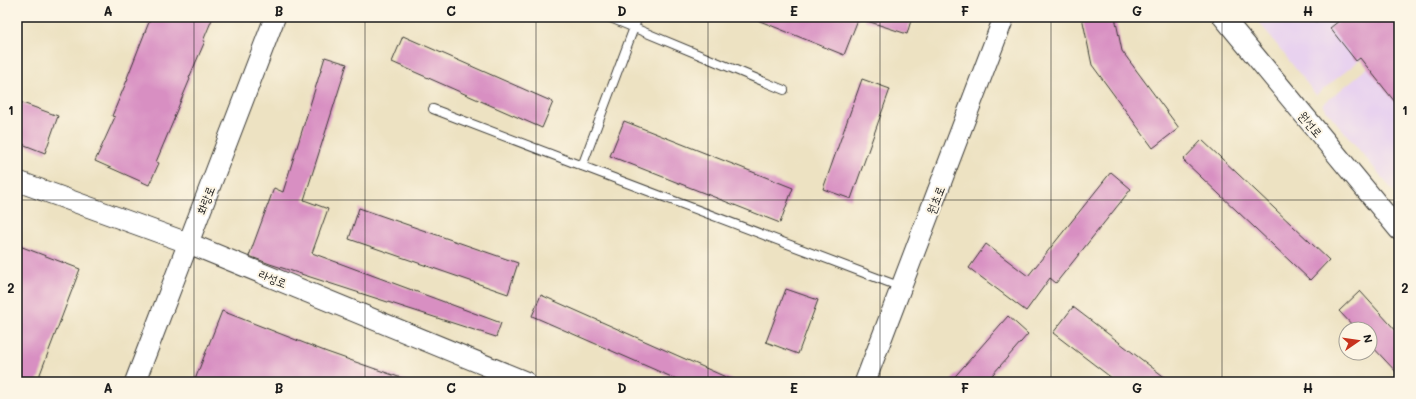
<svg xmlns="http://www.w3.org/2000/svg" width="1416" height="399" viewBox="0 0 1416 399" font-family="Mali,'Poor Story',sans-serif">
<rect width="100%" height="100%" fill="#fcf5e5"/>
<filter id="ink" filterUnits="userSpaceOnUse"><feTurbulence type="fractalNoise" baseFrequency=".025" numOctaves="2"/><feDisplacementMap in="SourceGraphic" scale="8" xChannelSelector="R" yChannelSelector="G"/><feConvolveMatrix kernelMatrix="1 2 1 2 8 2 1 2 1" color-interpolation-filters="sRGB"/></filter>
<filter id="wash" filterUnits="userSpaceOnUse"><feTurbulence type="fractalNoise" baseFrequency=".012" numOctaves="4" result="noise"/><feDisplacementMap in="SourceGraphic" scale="16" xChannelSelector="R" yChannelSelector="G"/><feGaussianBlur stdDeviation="0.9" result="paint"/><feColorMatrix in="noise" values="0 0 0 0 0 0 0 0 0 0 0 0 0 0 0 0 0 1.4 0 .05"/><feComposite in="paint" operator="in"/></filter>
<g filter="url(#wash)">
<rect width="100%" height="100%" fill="#ede2c2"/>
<g fill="#e8d2ef">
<polygon points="1255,17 1399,17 1399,29 1316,95"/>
<polygon points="1399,42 1399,198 1322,105"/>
</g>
<polygon fill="#90cb80" stroke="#56744e" points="1307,17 1324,17 1313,25"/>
<g id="blocks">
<g fill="#d88fc2">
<polygon points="151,17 213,17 203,41 205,41 189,78 190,79 174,117 175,117 156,162 159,163 149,185 95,161 115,117 112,116 128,78 127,78"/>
<polygon points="750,17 859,17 844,55"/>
<polygon points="864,17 912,17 907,34 864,20"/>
<polygon points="1082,17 1115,17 1122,51 1179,128 1153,148 1092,65"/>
<polygon points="1344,17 1399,17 1399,107 1360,58 1356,61 1330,28"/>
<polygon points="403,36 553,102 542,128 392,62"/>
<polygon points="325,57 347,64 304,200 328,209 312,253 501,323 496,337 270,264 249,256 274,188 283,192"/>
<polygon points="862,79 890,89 851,199 823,189"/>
<polygon points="17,101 58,116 45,153 17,142"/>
<polygon points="624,121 793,188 780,223 610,156"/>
<polygon points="1202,140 1329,260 1310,280 1183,160"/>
<polygon points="1111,172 1131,189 1056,283 1050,278 1026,311 969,268 986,244 1028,276"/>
<polygon points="359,208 518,263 508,294 349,239"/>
<polygon points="17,245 80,269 37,382 17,382"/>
<polygon points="786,289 818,300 798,354 766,342"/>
<polygon points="1360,291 1399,334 1399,375 1370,344 1370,329 1356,329 1339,311"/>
<polygon points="541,295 737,382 683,382 532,316"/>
<polygon points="1073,307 1171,382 1117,382 1053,333"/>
<polygon points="222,311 327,352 407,380 407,382 194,382"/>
<polygon points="1008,316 1028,334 986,382 950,382"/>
</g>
</g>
</g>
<g filter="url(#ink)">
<use href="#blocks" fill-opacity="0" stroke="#3b3a35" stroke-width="1"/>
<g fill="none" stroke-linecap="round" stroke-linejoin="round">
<defs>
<g id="service">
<polyline points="608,17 784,90"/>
<polyline points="638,17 582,166 901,287"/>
<polyline points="433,109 582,166"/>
</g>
<g id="tertiary">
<polyline points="1223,17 1399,230"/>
<polyline points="17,181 188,243 526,382"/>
<polyline points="135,382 275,17"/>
<polyline points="865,382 1004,17"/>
</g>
</defs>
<use href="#service" stroke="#3b3a35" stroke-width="10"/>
<use href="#tertiary" stroke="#3b3a35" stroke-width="22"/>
<use href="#service" stroke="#fff" stroke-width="8"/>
<use href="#tertiary" stroke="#fff" stroke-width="20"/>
</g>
</g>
<path fill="none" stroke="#1c1c1c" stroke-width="1" stroke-opacity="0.55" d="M 194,17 L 194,382M 365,17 L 365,382M 536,17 L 536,382M 708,17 L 708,382M 880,17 L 880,382M 1051,17 L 1051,382M 1222,17 L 1222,382M 17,200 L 1399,200"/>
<g text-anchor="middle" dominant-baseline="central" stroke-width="4" stroke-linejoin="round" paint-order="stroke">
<g font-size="12" fill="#1c1c1c" stroke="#fcf5e5">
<text transform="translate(1311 124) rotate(50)">원선로</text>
<text transform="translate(205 200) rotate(-69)">화랑로</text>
<text transform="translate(935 200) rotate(-69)">원초로</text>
<text transform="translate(273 278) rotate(22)">라성로</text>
</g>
</g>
<rect width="1416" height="399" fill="none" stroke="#fcf5e5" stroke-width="44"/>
<g transform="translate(1358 341) rotate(77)"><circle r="19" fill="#fcf5e5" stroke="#a29e95"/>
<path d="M0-3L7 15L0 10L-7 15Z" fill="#c8321e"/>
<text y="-6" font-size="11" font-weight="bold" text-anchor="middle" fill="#1c1c1c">N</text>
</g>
<rect x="22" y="22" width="1372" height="355" fill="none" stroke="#1c1c1c" stroke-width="1.5"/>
<g font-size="13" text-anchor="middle" font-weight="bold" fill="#1c1c1c">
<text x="108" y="16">A</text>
<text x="279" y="16">B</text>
<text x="451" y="16">C</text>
<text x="622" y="16">D</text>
<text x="794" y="16">E</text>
<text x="965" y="16">F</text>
<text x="1137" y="16">G</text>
<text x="1308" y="16">H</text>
<text x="11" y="115">1</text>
<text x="1405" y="115">1</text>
<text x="11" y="293">2</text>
<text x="1405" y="293">2</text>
<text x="108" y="393">A</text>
<text x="279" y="393">B</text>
<text x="451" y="393">C</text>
<text x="622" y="393">D</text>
<text x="794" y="393">E</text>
<text x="965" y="393">F</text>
<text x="1137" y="393">G</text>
<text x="1308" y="393">H</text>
</g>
</svg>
